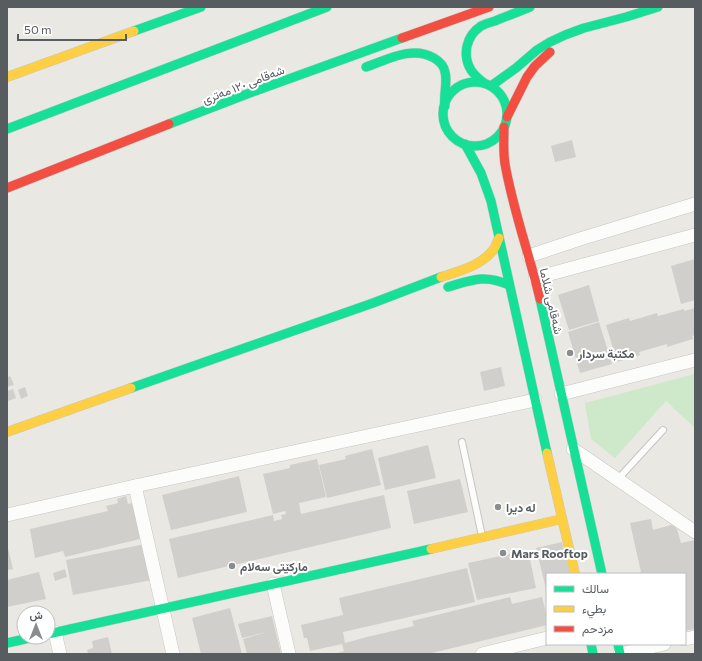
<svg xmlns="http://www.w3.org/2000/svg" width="702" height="661" viewBox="0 0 702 661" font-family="Commissioner,Vazirmatn,sans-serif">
<rect width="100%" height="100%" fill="#eae8e2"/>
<polygon fill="#cee8ca" points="695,374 695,428 666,401 615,458 591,439 585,403"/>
<g fill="#d1cfcc">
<polygon points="572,140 576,157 555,162 551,146"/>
<polygon points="695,259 695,300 681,304 671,266"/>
<polygon points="589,285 599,321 569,330 558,295"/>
<polygon points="695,308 695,335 692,336 693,339 667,347 667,344 639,352 640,355 617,362 606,325 629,318 630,321 657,313 658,316 684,309 684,311"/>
<polygon points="599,322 612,364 580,373 568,332"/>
<polygon points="501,367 505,386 484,391 480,372"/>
<polygon points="10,376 14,385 7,387 7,378"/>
<polygon points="25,387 28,396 21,399 18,390"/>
<polygon points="13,389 16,398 8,401 7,398 7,391"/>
<polygon points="428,445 436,478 385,490 378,458"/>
<polygon points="372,449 381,485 327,498 319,465 346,459 345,456"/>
<polygon points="317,459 326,497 299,503 301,514 384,495 391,528 178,578 169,539 273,515 274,521 282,519 281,515 286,514 285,511 273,514 263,474 290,468 290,465"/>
<polygon points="239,476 247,512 171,530 162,495"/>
<polygon points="460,479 468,512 414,524 407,491"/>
<polygon points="126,496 128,504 132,503 140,539 65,557 63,551 35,558 30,529 108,511 106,506 118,503 117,499"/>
<polygon points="651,519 653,530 671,525 674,526 677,529 681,543 695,540 695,629 685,631 685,574 636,574 641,572 630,523"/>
<polygon points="562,542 570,574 547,574 547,589 546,589 536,548"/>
<polygon points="145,544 152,580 73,595 66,560"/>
<polygon points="8,548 13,569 7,570 7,549"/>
<polygon points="528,550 536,588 477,600 468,563"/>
<polygon points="467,568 475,602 343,632 345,643 367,637 414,626 412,621 510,597 512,604 542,597 547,617 547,625 428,654 334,654 344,651 342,644 310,651 307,638 304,638 301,625 343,615 339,598"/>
<polygon points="65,569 67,577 55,581 53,573"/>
<polygon points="39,572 46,599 7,607 7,580"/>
<polygon points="230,608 242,654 201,654 192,618"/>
<polygon points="272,616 281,654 247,654 243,639 267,632 242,638 238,624"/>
<polygon points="108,637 112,654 88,654 87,650 93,648 92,641"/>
</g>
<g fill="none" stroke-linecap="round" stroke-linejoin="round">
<defs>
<g id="lane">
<polyline points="462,442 482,536"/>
<polyline points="618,479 663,430"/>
</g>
<g id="street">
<polyline points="529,256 580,239 695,204"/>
<polyline points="535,278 695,235"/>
<polyline points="561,394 695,360"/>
<polyline points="573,449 695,532"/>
<polyline points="135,486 173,654"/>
<polyline points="7,515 135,486 535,400"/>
<polyline points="273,584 289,654"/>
<polyline points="55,632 60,654"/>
<polyline points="685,639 695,637"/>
<polyline points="482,654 547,638"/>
<polyline points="620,654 664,644"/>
</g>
<g id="fast">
<polyline points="134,31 201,7"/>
<path d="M 366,67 C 387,60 412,45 434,58 C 439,61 444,66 445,72 C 448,83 443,95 445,106"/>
<circle cx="475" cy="114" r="32"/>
<path d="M 484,83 C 479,79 474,75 471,70 C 462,55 466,36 481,26 C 485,24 491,22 495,21 C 507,16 518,12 530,7"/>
<polyline points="491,86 516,68 537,50 550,42 565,35 584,28 626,17 658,7"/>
<polyline points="169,124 247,94 402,38"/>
<polyline points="7,129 327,7"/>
<polyline points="465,144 481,173 491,201 547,453"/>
<path d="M 448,287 C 472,280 485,274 509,285"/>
<polyline points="540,299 602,574"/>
<polyline points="131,388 373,303 441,277"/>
<polyline points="48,634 431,549"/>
<polyline points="7,643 34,637"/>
<polyline points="591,644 593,654"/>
<polyline points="618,644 620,654"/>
</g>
<g id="slow">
<polyline points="7,77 134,31"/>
<path d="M 441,277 C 460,271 481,266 494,249 C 496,246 497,242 499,238"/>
<polyline points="7,432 131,388"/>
<polyline points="547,453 575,574"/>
<polyline points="431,549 562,519"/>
</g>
<g id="jam">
<polyline points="402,38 489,7"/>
<polyline points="507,117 527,77 535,66 550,52"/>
<path d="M 504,127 C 504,139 503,152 505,164 C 513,210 529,253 540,299"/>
<polyline points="7,188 169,124"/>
</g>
</defs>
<use href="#lane" stroke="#c5c6c4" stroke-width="8"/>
<use href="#street" stroke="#c5c6c4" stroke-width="14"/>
<use href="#fast" stroke="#c6c7c5" stroke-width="10"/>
<use href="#slow" stroke="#c6c7c5" stroke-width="10"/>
<use href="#jam" stroke="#c6c7c5" stroke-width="10"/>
<use href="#lane" stroke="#fcfcfb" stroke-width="6"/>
<use href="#street" stroke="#fcfcfb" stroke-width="13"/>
<use href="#fast" stroke="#16e098" stroke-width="9"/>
<use href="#slow" stroke="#ffcf43" stroke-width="9"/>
<use href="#jam" stroke="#f24e42" stroke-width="9"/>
</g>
<g fill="#8a8d8e" stroke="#fff" stroke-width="1.5">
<circle cx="570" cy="353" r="4"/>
<circle cx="498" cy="507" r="4"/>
<circle cx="503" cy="553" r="4"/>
<circle cx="232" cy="566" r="4"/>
</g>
<g text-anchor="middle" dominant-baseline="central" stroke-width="4" stroke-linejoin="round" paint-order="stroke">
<g font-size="12" fill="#575c61" stroke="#fff">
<text transform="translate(243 84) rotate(-21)">شەقامی ١٢٠ مەتری</text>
<text transform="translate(552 301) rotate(77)">شەقامی شلاما</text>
</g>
<g font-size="12" font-weight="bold" fill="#575c61" stroke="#fff" text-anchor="start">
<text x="578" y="353">مكتبة سردار</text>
<text x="506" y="507">له ديرا</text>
<text x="511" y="553">Mars Rooftop</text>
<text x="240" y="566">مارکێتی سەلام</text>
</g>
</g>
<rect width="702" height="661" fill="none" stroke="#575c61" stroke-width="16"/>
<rect x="546" y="573" width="140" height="72" fill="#ffffff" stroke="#bcbec0"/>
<rect x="554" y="586" width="20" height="6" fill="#16e098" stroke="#bcbec0"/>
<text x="582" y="593" font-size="12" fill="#575c61">سالك</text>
<rect x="554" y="606" width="20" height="6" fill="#ffcf43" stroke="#bcbec0"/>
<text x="582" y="613" font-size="12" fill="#575c61">بطيء</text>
<rect x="554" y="626" width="20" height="6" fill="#f24e42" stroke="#bcbec0"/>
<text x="582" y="633" font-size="12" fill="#575c61">مزدحم</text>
<g transform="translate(36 625)"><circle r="19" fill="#ffffff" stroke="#bcbec0"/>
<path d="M0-3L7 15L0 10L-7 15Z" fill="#8a8d8e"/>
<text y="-6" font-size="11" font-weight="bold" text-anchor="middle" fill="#575c61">ش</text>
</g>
<path d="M18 34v6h108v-6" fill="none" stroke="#575c61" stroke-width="2"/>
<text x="24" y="34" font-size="12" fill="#575c61" stroke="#ffffff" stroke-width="3" paint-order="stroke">50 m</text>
</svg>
